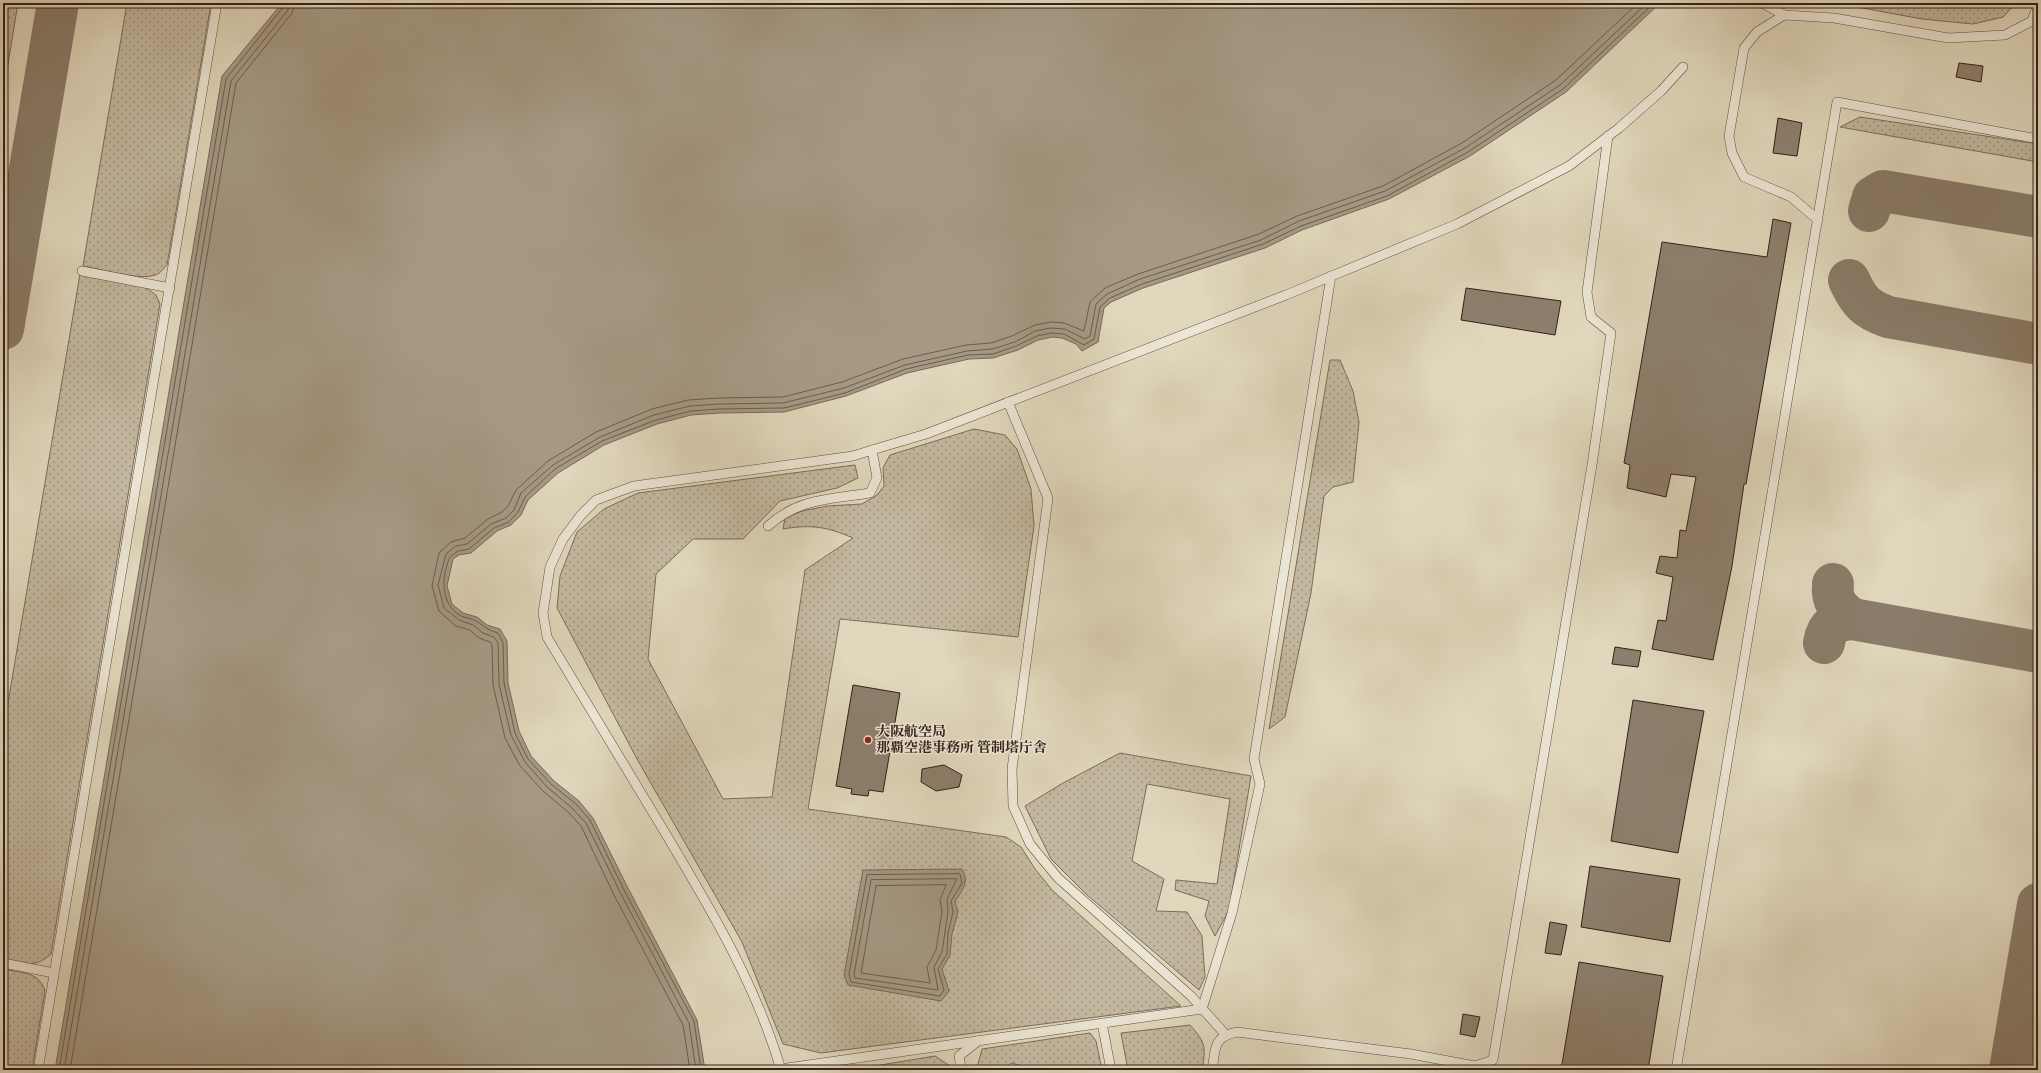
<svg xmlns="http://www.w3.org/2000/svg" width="2041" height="1073" viewBox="0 0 2041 1073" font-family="'IM FELL DW Pica','Noto Serif JP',serif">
<defs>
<pattern id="grass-dots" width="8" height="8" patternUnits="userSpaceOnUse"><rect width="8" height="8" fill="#c3b8a0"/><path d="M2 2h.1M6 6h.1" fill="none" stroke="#9f9581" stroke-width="1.8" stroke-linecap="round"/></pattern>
</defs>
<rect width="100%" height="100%" fill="#e0d7bc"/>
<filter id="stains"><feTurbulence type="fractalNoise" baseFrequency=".005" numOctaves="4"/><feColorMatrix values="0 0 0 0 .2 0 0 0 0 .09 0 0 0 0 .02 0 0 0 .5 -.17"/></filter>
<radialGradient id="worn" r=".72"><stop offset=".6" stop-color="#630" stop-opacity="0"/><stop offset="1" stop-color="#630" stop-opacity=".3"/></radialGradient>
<g fill="url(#grass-dots)" stroke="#7b6c5c">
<polygon points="3,3 18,3 3,95"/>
<path d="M 127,3 L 211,3 L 167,265 C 164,268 161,272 158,274 C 143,282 101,269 83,266 Z"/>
<polygon points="1835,3 2016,3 2003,17 1973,24 1922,19"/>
<polygon points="1860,117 2038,144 2038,162 1840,127"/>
<path d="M 80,274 L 145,287 L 156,295 L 160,304 L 51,954 C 35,969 23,963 3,959 L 3,733 Z"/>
<polygon points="1330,360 1340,360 1353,391 1359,422 1353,482 1333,487 1324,496 1311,593 1285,717 1269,729"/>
<path d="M 974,429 L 1005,435 L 1017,449 L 1031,489 L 1034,526 L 1018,637 L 840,619 L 808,809 L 1006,837 L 1021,847 L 1035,869 L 1052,890 L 1181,1006 L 821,1053 L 783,1044 L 742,942 L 637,759 L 557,608 L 560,576 L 577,532 L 604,509 L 638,493 L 855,465 L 858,478 L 837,488 L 780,501 L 743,539 L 693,539 L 656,574 L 648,659 L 723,799 L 772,797 L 805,570 L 853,538 C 828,527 811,524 783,529 L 785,518 L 802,511 L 827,506 L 862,504 L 877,495 L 884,486 L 883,468 L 890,455 Z"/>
<polygon points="1120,753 1251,776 1229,910 1215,936 1205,916 1209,901 1175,890 1176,880 1217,884 1230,799 1147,784 1132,861 1164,879 1156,911 1187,912 1202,936 1205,977 1199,990 1086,894 1051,859 1025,806 1063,783"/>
<path d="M 3,969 C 21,973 39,971 45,991 L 32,1070 L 3,1070 Z"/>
<path d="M 1190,1025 C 1206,1043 1206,1047 1202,1070 L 1128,1070 L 1121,1033 Z"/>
<polygon points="1090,1033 1096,1041 1102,1070 1038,1070 1011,1063 1006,1070 983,1070 978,1064 982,1049"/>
<polygon points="935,1056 956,1070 850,1070"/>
</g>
<g fill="#a59984" stroke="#776959">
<polygon points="282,3 1660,3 1566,92 1470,156 1389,199 1302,230 1265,248 1143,288 1111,302 1104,308 1098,342 1082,351 1076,344 1062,338 1052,337 1038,340 1018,350 993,358 969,359 907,373 846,396 784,412 720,413 691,415 657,424 604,445 558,473 528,500 521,515 511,525 497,531 471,553 459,555 453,559 447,586 452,604 463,613 477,617 487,625 500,629 507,641 508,683 519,731 531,756 554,781 579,801 593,818 629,890 697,1020 705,1070 55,1070 222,76"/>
<path d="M 962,869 C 970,882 962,890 955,902 L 958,912 L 952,934 L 950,955 L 942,969 L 949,991 L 941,1001 L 848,985 L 844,975 L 863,870 Z"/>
</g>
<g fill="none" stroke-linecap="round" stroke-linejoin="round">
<g stroke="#6c5c4e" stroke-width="1">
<polygon points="960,874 962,883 951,901 953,912 948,933 947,954 938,969 944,990 940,996 851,982 849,974 867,875"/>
<polygon points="957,879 947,899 948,912 942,952 934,967 938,990 855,978 854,974 871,880"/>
<polygon points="946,885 940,900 942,912 936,950 927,967 930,983 861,973 876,886"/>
<polyline points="59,1070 226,79 283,7 284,3"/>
<polyline points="64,1070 231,81 288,10 289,3"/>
<polyline points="70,1070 236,83 292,13 295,3"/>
<polyline points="690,1070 683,1025 615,897 581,826 568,812 543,791 520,766 505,738 493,685 492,645 490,642 479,638 470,630 456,626 439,611 432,586 439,553 451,542 465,538 488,519 502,512 508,506 516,490 548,461 596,432 652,409 688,400 719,398 783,397 842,382 903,359 966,345 991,343 1012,336 1035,325 1051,322 1064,323 1084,331 1090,302 1105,288 1138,274 1259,234 1297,216 1383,186 1462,143 1556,80 1638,3"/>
<polyline points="696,1070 689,1023 621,894 586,823 572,808 547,787 525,762 511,735 499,684 498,643 494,637 483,633 473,625 459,620 444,608 438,585 446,554 456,546 467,544 491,524 506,518 514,510 521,493 553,465 600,437 654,415 690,406 719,404 783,403 844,388 905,365 967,351 992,349 1015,342 1035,331 1050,328 1065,329 1085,339 1090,336 1096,304 1107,294 1140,279 1261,240 1299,221 1385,191 1465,148 1560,85 1647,3"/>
<path d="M 701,1070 L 694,1021 L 625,892 L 590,820 L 576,804 L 551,784 L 528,759 L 515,733 L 504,683 L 503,643 L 498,633 C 485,629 486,627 476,621 C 471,618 465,618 461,616 C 440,604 441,577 450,557 L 458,551 L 469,549 L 494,528 L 509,522 L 518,512 L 525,497 L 555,469 L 602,441 L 656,420 L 691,411 L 719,409 L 784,408 L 845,393 L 906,369 L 968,355 L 993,354 L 1016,346 L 1037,336 L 1051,333 L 1064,334 L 1084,345 L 1094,339 L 1100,307 L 1110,298 L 1142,284 L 1263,244 L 1301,226 L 1387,196 L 1468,152 L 1563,89 L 1654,3"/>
</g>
<g stroke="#8a7c6a" stroke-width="42">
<polyline points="1869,211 1873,197 1883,191 2038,217"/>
<path d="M 1849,280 C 1859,302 1866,309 1888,317 L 2038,344"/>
<polyline points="3,329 58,3"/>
<path d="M 1833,584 C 1831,602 1839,609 1852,619"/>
<path d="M 1824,643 C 1827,625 1835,621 1852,619 L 2038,652"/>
<polyline points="2010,1070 2038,904"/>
</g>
</g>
<g fill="#8d7f6d" stroke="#332018">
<polygon points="1959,63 1983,66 1981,82 1956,77"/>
<polygon points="1778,118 1802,123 1797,156 1773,153"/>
<polygon points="1773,219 1791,223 1746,484 1744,484 1732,566 1713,660 1652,649 1658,620 1666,621 1673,577 1656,573 1660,556 1677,558 1680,530 1686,531 1696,477 1671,474 1666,497 1627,488 1630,465 1624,463 1662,242 1767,257"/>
<polygon points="1466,288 1561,301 1555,335 1461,320"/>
<polygon points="1615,647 1641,651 1638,667 1612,664"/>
<polygon points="853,685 900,693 883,792 869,790 868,796 851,794 852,789 836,786"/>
<polygon points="1633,700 1704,711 1678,853 1611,841"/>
<polygon points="944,765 962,775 959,787 936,791 921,782 922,769"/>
<polygon points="1590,866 1680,879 1670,942 1581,927"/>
<polygon points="1550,922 1567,925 1561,955 1545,953"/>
<polygon points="1579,962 1663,976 1648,1070 1561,1070"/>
<polygon points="1463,1014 1480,1017 1475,1037 1460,1034"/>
</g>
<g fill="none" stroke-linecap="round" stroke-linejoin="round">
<defs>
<g id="service">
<polyline points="1762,3 1784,15"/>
<polyline points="1818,220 1791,197 1744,177 1732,153 1729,136 1744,48 1757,32 1784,15 1834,18 1948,38 2005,35 2032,21 2038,4"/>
<polyline points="82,271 170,288"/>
<polyline points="1008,402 1048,498 1012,769 1013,806 1030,844 1058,878 1191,996 1225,1034"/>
<path d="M 768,526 C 799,498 831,499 870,493 L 877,478 L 872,450"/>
<polyline points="3,963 54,973"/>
<polyline points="1102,1023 1111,1070"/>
<polyline points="780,1069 1202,1009 1232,913 1260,784 1254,759 1331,276"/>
<polyline points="38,1070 217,3"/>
<path d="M 781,1070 C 756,984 710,908 664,831 C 625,767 586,702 547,637 L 543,613 L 550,567 L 563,539 L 581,515 L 596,500 L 634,486 L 853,456 L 872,450 L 926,434 L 1286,295 L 1457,224 L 1569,166 L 1619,128 L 1661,91 L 1683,67"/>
<polyline points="964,1070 961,1068 959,1056 978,1041"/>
<path d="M 1212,1070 C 1216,1049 1212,1037 1237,1032 L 1411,1054 L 1475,1066 L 1493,1060 L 1592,465 L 1611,333 L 1591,317 L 1587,292 L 1608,136"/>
<polyline points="1676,1070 1837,102 2038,139"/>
</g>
</defs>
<use href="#service" stroke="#5e4e41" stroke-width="10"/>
<use href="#service" stroke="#ebe5d3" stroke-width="9"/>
</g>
<circle fill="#8f2418" stroke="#ebe5d3" stroke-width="1.5" cx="868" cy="740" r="4"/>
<g text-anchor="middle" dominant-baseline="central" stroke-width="3" stroke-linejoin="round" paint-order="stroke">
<g font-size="14" font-weight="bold" fill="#332018" stroke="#ebe5d3" text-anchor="start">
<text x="876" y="732">大阪航空局<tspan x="876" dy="16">那覇空港事務所 管制塔庁舎</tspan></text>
</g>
</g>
<rect width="2041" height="1073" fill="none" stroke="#e0d7bc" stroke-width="16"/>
<rect x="4" y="4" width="2033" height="1065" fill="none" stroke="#332018" stroke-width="2"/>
<rect x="8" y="8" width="2025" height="1057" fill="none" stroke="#332018"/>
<rect width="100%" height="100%" filter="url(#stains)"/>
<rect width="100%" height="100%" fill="url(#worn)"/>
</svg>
